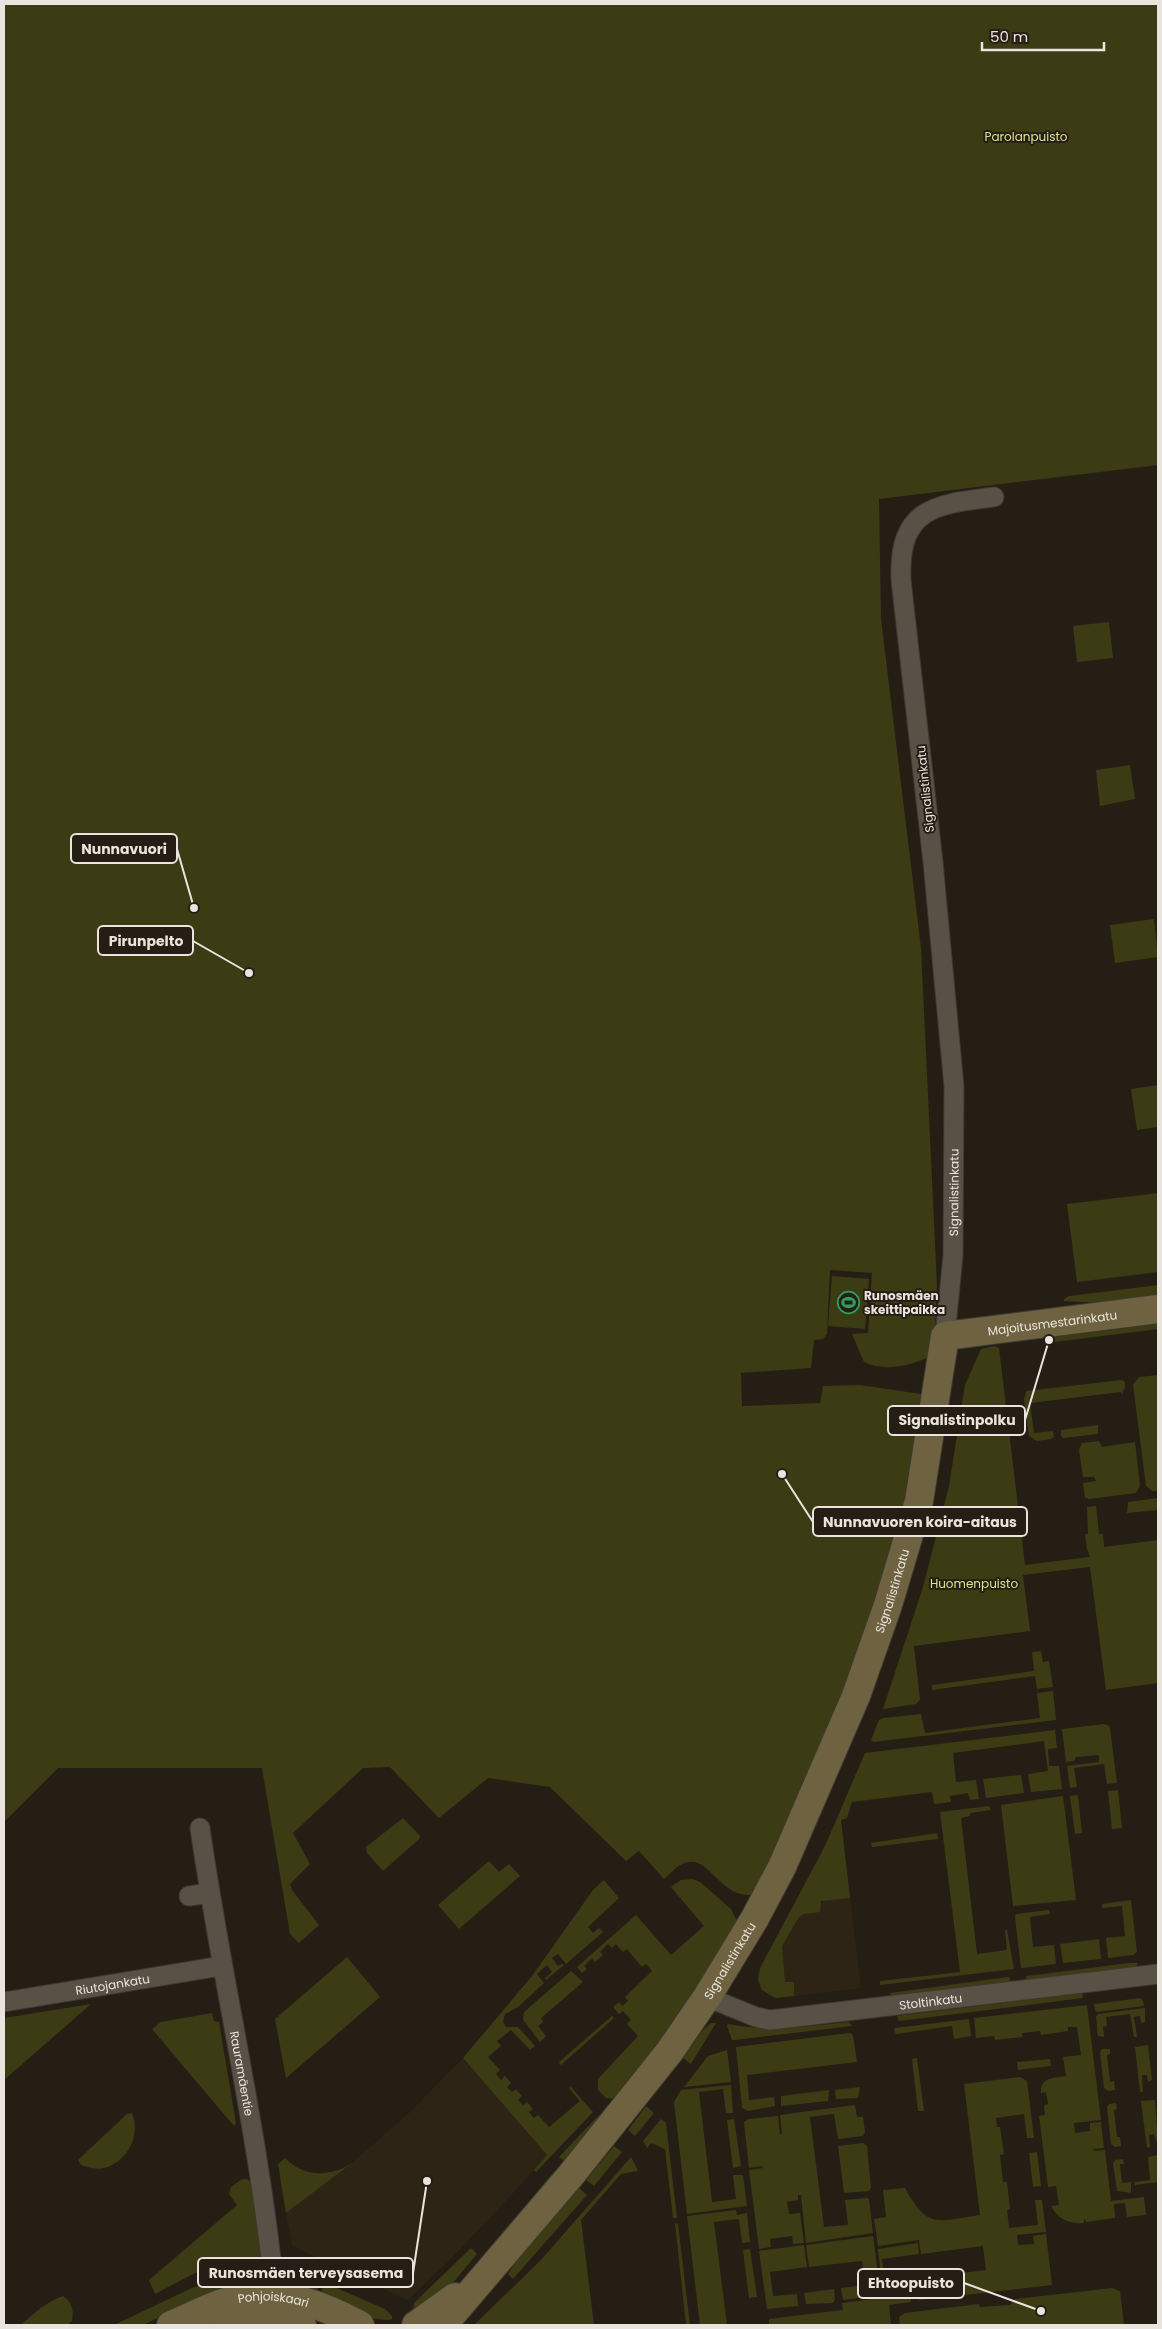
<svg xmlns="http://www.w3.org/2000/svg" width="1162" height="2329" viewBox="0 0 1162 2329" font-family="Poppins,sans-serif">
<rect width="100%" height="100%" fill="#251e15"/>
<g fill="#2e2415">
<polygon points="825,1846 845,1856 861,1988 780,1998 770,1996 760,1988 758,1973"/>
<polygon points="463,2058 547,2155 515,2191 448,2262 408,2300 292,2246 286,2213 352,2163 410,2112"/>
</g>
<g fill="#3b3c14">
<path d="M 4,4 L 1158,4 L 1158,465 L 879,499 L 881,619 L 921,948 L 937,1285 L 935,1329 L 930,1356 C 912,1366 884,1372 864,1362 L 852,1334 L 868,1333 L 872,1273 L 830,1270 L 827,1334 L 823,1339 L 814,1340 L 811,1368 L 741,1373 L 742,1406 L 820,1403 L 823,1386 L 860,1385 L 921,1394 L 908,1485 L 888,1559 L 848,1683 L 755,1894 C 721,1902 710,1854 685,1863 C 677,1865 670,1874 664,1879 L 639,1851 L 626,1861 L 550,1787 L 488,1778 L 439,1818 L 390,1767 L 363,1768 L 293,1833 L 310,1864 L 290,1884 L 292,1890 L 319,1925 L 299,1943 L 290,1934 L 262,1768 L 58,1768 L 4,1822 Z"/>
<polygon points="1109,622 1113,658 1077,662 1073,626"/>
<polygon points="1130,765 1135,799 1100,806 1096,770"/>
<polygon points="1154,919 1158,957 1115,963 1110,925"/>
<polygon points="1158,1085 1158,1127 1137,1130 1131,1089"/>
<polygon points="1158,1193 1158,1272 1077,1282 1067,1204"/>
<polygon points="832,1276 869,1279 865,1329 828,1326"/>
<polygon points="1158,1285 1158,1295 1101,1303 1064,1301 1064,1299 1069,1296"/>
<polygon points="1158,1318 1158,1329 1054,1342 1054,1336"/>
<polygon points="994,1346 999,1348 1025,1565 1090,1557 1087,1549 1085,1534 1088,1534 1087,1507 1096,1506 1099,1534 1103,1534 1104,1547 1158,1540 1158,1683 1106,1690 1090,1567 1023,1575 1030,1631 914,1646 920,1700 916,1704 883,1709 923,1587 949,1486 965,1385 981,1349"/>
<polygon points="1158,1375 1158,1491 1152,1491 1146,1486 1133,1385 1139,1377"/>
<polygon points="1122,1380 1125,1382 1125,1387 1122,1394 1121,1392 1030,1403 1034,1433 1053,1431 1054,1437 1051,1439 1037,1441 1029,1436 1024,1400 1026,1391"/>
<polygon points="1098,1425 1098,1434 1063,1438 1061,1436 1061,1430"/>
<polygon points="1099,1441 1102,1447 1135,1442 1140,1486 1136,1493 1089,1499 1085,1498 1083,1483 1096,1481 1094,1477 1083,1477 1079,1450 1082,1443"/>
<polygon points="1158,1498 1158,1510 1127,1513 1128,1502"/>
<polygon points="1041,1651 1043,1662 1049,1661 1053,1687 1037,1689 1035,1676 932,1690 932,1685 1034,1671 1032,1652"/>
<polygon points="1053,1691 1056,1720 874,1742 871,1740 879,1720 883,1718 921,1714 925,1733 1040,1718 1037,1693"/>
<polygon points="1104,1724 1108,1725 1110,1728 1117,1783 1107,1784 1104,1764 1074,1768 1077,1787 1070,1788 1067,1766 1099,1762 1099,1755 1076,1757 1074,1761 1066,1762 1062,1729"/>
<polygon points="1055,1730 1057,1748 1048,1749 1049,1766 1059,1766 1062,1789 1031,1792 1028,1774 1048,1771 1044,1741 953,1753 956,1782 976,1780 979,1799 970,1800 968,1793 950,1796 951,1802 934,1804 932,1792 852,1802 847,1818 841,1820 850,1898 821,1901 820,1912 804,1914 799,1917 782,1946 785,1982 794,1982 794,1996 775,1998 762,1990 758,1980 760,1968 825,1846 865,1753"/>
<polygon points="1021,1775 1024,1793 986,1798 983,1779"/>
<polygon points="1118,1790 1122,1828 1112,1829 1108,1791"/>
<polygon points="1078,1795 1082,1833 1075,1834 1070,1796"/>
<polygon points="1063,1796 1076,1900 1013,1906 1001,1805"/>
<polygon points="989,1806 991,1810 970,1813 970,1816 961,1818 977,1954 1007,1950 1005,1930 1007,1930 1014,1969 880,1985 880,1981 960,1972 940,1812"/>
<polygon points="403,1818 420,1836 419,1839 383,1871 367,1853 366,1847"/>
<polygon points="937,1833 938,1839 872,1847 871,1843"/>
<polygon points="489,1861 499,1872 509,1864 520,1876 459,1929 438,1905"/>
<polygon points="693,1879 700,1882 731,1909 738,1923 715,1966 620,2099 606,2098 598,2090 598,2079 638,2036 627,2024 631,2020 623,2011 619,2014 613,2007 619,2002 622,2006 628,2001 625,1997 652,1971 646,1964 642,1967 627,1949 623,1952 616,1944 612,1948 608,1944 600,1952 603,1955 595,1962 592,1958 584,1966 587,1969 582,1973 577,1967 636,1915 671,1955 704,1926 671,1887 681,1880"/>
<polygon points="604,1880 619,1898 588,1927 593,1933 599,1928 603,1932 566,1964 558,1954 552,1958 558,1966 562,1964 564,1965 546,1980 545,1978 552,1972 547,1965 537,1974 544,1983 518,2007 505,2014 503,2022 506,2027 518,2027 535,2046 530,2050 511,2030 497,2041 501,2046 488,2057 500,2070 496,2074 501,2080 505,2076 511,2083 507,2087 512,2092 516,2089 522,2096 518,2100 523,2105 527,2102 533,2109 529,2112 534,2118 538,2115 549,2127 580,2101 569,2088 571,2087 593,2112 536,2172 534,2170 547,2155 463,2058 532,1976 593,1890"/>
<polygon points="1131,1900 1137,1952 1133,1955 1108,1958 1106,1938 1125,1936 1122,1906 1102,1908 1102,1904"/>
<polygon points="1049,1910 1050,1914 1030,1917 1033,1947 1054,1945 1056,1964 1021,1968 1015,1917 1016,1914"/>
<polygon points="1099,1939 1101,1959 1063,1963 1060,1944"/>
<polygon points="347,1957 380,1997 286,2078 275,2019"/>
<polygon points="1129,1963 1138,1963 1136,1967 1025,1980 1027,1976"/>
<polygon points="571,1971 583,1982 541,2018 543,2022 538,2026 546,2036 540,2042 523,2020 524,2012"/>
<polygon points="1008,1977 1010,1978 1010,1983 892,1997 890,1993"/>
<polygon points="1082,1993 1083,1998 899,2021 897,2016"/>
<polygon points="1140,1998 1143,2001 1144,2006 1097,2012 1095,2010 1094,2004"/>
<polygon points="91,2004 4,2080 4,2018"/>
<path d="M 1087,2005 L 1101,2120 L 1074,2123 L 1075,2133 L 1090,2131 L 1090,2123 L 1101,2122 L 1104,2148 L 1093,2149 L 1094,2151 L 1105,2150 L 1111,2201 L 1144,2197 L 1146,2215 L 1127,2217 L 1125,2203 L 1114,2204 L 1115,2218 L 1086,2222 L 1084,2218 L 1084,2223 C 1070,2224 1058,2220 1051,2206 L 1059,2205 L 1056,2186 L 1048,2187 L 1039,2116 L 1045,2115 L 1044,2105 L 1048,2104 L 1046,2092 L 1041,2093 C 1040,2077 1054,2078 1066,2076 L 1063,2057 L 1081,2055 L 1077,2027 L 1068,2027 L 1068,2031 L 1041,2035 L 1040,2031 L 1022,2033 L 1022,2037 L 995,2040 L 994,2036 L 976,2038 L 974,2018 Z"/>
<polygon points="1145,2008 1145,2022 1141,2023 1140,2016 1134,2017 1137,2037 1134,2037 1130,2014 1106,2017 1107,2026 1103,2027 1104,2037 1098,2036 1096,2017 1098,2014"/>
<polygon points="212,2013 214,2021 219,2022 236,2123 234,2126 152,2029 161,2022"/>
<polygon points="612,2016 614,2018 561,2065 559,2062"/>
<polygon points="969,2019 971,2036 954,2039 952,2026 896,2034 894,2030 895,2028"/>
<path d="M 849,2022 L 852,2026 L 734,2040 L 732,2040 L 727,2026 L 728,2024 C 771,2032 807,2026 849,2022 Z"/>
<polygon points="711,2023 716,2023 691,2064 683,2058 702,2031"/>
<polygon points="850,2033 853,2035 857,2062 747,2075 749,2100 774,2097 775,2106 748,2111 742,2108 736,2047"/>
<polygon points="1148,2045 1152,2080 1148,2082 1147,2075 1142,2075 1143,2092 1140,2092 1135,2047"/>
<polygon points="1102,2049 1110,2049 1110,2054 1107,2055 1110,2082 1114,2081 1115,2090 1108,2091 1104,2088 1100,2052"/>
<polygon points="727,2050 731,2082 684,2087 708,2056"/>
<polygon points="917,2058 924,2111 918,2111 912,2059"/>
<polygon points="1050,2059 1051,2066 1018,2070 1017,2062"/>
<path d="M 1020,2077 L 1027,2081 L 1034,2138 L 1027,2138 L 1024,2114 L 996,2118 L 997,2127 L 1000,2127 L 1004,2154 L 1000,2155 L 1003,2182 L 1007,2182 L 1010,2209 L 1007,2210 L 1009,2228 L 1038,2225 L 1035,2200 L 1042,2200 L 1046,2232 L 1017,2235 L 1018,2245 L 1034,2244 L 1033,2236 L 1046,2234 L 1052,2285 L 966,2295 L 962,2273 L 986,2270 L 983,2246 L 921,2254 L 919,2240 L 878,2246 L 874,2219 L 886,2217 L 883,2190 L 905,2188 C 928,2230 937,2221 980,2215 L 964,2084 Z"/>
<polygon points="731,2085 733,2113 726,2113 723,2089 699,2092 712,2202 736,2199 733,2175 743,2175 747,2206 687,2214 674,2102 681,2090"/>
<polygon points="860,2087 858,2098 836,2099 835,2090"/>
<polygon points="829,2090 828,2101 781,2106 781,2096"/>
<polygon points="1155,2100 1158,2140 1156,2141 1154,2134 1149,2135 1150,2147 1147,2148 1141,2101"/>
<polygon points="1116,2103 1117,2109 1114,2110 1117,2137 1120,2137 1121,2146 1115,2147 1111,2144 1107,2107 1109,2104"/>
<polygon points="855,2105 857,2117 863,2117 865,2132 863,2136 838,2139 834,2114 810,2117 824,2227 848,2225 845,2200 867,2198 869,2199 873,2233 806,2243 801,2195 798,2195 798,2200 787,2202 789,2214 800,2213 804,2243 793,2244 792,2236 770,2239 771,2247 759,2249 749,2170 763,2168 762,2166 749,2168 744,2122 748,2119 778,2116 780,2134 782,2134 780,2115"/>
<polygon points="646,2106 654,2113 635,2136 628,2130"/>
<path d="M 132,2113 C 141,2135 128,2162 104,2168 C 96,2170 88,2167 81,2165 L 78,2160 L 127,2114 Z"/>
<polygon points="599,2115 601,2118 566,2162 559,2157"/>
<polygon points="661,2119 666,2123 677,2218 673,2218 665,2149 651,2143 647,2148 643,2141"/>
<polygon points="734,2119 741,2166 733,2168 727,2120"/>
<polygon points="863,2143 867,2146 871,2188 869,2191 844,2193 838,2146"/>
<polygon points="614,2146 622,2152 594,2186 586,2180"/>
<polygon points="1037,2152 1041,2186 1033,2187 1029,2153"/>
<polygon points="1158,2155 1158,2182 1135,2185 1134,2182 1150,2180 1148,2157"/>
<polygon points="631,2157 638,2171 621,2174 581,2220 594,2325 474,2325 540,2261"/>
<path d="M 285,2158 C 304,2178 331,2177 352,2163 L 286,2213 L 278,2164 Z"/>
<polygon points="1123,2159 1124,2164 1120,2164 1122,2183 1131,2182 1131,2193 1117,2191 1113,2163 1115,2160"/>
<polygon points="242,2179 247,2179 251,2182 262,2250 262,2260 195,2273 155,2294 149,2280 237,2205 229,2194 231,2187"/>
<polygon points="579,2188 587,2195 513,2279 508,2274 517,2260"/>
<polygon points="736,2210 737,2215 747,2213 750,2242 742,2243 739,2219 714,2222 727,2325 700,2325 687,2216"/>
<polygon points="675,2223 678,2224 690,2325 686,2325"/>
<polygon points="873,2236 879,2281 873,2282 875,2296 843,2300 841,2288 866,2285 862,2261 809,2267 806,2245"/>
<polygon points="918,2243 919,2254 882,2259 885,2283 910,2280 911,2292 883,2295 878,2249"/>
<polygon points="804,2245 807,2267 770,2272 773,2296 797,2294 798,2306 767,2309 759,2251"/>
<polygon points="471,2248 477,2254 452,2284 413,2310 414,2303"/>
<polygon points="750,2249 757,2297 749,2298 743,2250"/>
<path d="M 289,2268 L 319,2281 L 320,2284 L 316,2292 L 320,2294 L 325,2283 L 385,2309 L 392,2316 L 392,2319 C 374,2325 318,2298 300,2287 C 295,2284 291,2278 287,2273 Z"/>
<polygon points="262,2270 258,2280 251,2286 193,2301 143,2325 114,2325 192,2288 231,2274"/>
<polygon points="1112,2288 1120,2291 1124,2325 900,2325 899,2317 905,2313 979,2304 980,2307 1010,2305 1015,2299"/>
<polygon points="834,2289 835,2300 833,2303 806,2304 804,2293"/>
<polygon points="957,2289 956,2297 919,2300 918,2294"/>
<polygon points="911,2294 911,2302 889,2305 891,2325 769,2325 769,2319 843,2310 842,2303"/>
<path d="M 63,2296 C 72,2302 74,2311 72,2321 L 67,2325 L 21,2325 C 34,2313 46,2302 63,2296 Z"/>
</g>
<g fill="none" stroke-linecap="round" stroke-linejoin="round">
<defs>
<g id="street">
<path id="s1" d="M 945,1336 L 953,1256 L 954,1087 L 933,862 L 901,580 C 898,508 935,504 994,497"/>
<path id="s2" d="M 200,1828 C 223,1989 262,2146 276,2308"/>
<polyline points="189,1896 209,1893"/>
<path id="s3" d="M 707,1997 L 756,2017 L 770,2020 L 1158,1974"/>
<path id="s4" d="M 4,2002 L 221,1966"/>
</g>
<g id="secondary">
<path d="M 204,2319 C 236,2317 270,2316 302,2325"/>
<path id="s5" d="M 171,2325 C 191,2317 211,2305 232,2300 C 277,2287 321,2304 360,2325"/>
<polyline points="416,2325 455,2297"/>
<path id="s6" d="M 443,2325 L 571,2175 L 670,2051 L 707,1997 L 755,1918 L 782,1867 L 856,1696 L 888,1605 L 919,1501 L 945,1336 L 1158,1309"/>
</g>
</defs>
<use href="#street" stroke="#3e3932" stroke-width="21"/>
<use href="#secondary" stroke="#3e3932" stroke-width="30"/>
<use href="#street" stroke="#585146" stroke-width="19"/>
<use href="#secondary" stroke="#6f6240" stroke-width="28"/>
</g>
<defs>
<symbol id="stadium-ring" viewBox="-11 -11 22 22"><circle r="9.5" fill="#251e15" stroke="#2e9e5b" stroke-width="1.5"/><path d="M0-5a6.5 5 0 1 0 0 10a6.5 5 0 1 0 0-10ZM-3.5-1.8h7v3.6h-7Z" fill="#2e9e5b"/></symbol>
</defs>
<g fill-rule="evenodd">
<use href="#stadium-ring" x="836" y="1290" width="25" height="25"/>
</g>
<g text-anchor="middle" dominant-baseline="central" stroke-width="4" stroke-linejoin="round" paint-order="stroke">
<g font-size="12" fill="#dee290" stroke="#251e15">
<text x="1026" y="136">Parolanpuisto</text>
<text x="974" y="1583">Huomenpuisto</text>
</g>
<g font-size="12" fill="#e9e5de" stroke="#251e15">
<text transform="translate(925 789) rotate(-96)">Signalistinkatu</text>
<text stroke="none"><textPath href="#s1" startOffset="144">Signalistinkatu</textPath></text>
<text stroke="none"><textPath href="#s6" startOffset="1238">Majoitusmestarinkatu</textPath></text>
<text stroke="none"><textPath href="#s6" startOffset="869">Signalistinkatu</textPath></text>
<text stroke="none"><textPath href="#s6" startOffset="464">Signalistinkatu</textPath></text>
<text stroke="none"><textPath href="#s4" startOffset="110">Riutojankatu</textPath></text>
<text stroke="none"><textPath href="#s3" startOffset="229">Stoltinkatu</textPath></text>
<text stroke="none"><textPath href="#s2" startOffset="249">Rauramäentie</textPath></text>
<text stroke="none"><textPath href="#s5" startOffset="108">Pohjoiskaari</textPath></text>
</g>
<g font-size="12" font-weight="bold" fill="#e9e5de" stroke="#251e15" text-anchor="start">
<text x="864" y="1295">Runosmäen<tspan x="864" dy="14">skeittipaikka</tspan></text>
</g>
</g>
<path fill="none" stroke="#e9e5de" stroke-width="2" d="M194 908L177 849M249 973L193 941M1049 1340L1025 1420M782 1474L813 1522M427 2181L413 2273M1041 2311L964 2283"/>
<g fill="#e9e5de" stroke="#251e15" stroke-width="2">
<circle cx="194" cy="908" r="5"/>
<circle cx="249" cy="973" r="5"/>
<circle cx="1049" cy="1340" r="5"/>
<circle cx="782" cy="1474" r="5"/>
<circle cx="427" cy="2181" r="5"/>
<circle cx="1041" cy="2311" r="5"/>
</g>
<g fill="#251e15" stroke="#e9e5de" stroke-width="2">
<rect x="71" y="834" width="106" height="29" rx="5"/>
<rect x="98" y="926" width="95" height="29" rx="5"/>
<rect x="888" y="1406" width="137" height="29" rx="5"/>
<rect x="813" y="1507" width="214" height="29" rx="5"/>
<rect x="198" y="2258" width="215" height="29" rx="5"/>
<rect x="858" y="2269" width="106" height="29" rx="5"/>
</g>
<g font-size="14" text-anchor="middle" font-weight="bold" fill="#e9e5de">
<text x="124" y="854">Nunnavuori</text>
<text x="146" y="946">Pirunpelto</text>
<text x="957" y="1425">Signalistinpolku</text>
<text x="920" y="1527">Nunnavuoren koira-aitaus</text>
<text x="306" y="2278">Runosmäen terveysasema</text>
<text x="911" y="2288">Ehtoopuisto</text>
</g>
<rect width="1162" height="2329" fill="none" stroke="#e9e5de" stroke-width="10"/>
<path d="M982 42v8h122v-8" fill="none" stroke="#e9e5de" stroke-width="2.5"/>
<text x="990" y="42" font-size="15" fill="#e9e5de" stroke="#251e15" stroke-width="4" paint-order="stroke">50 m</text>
</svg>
